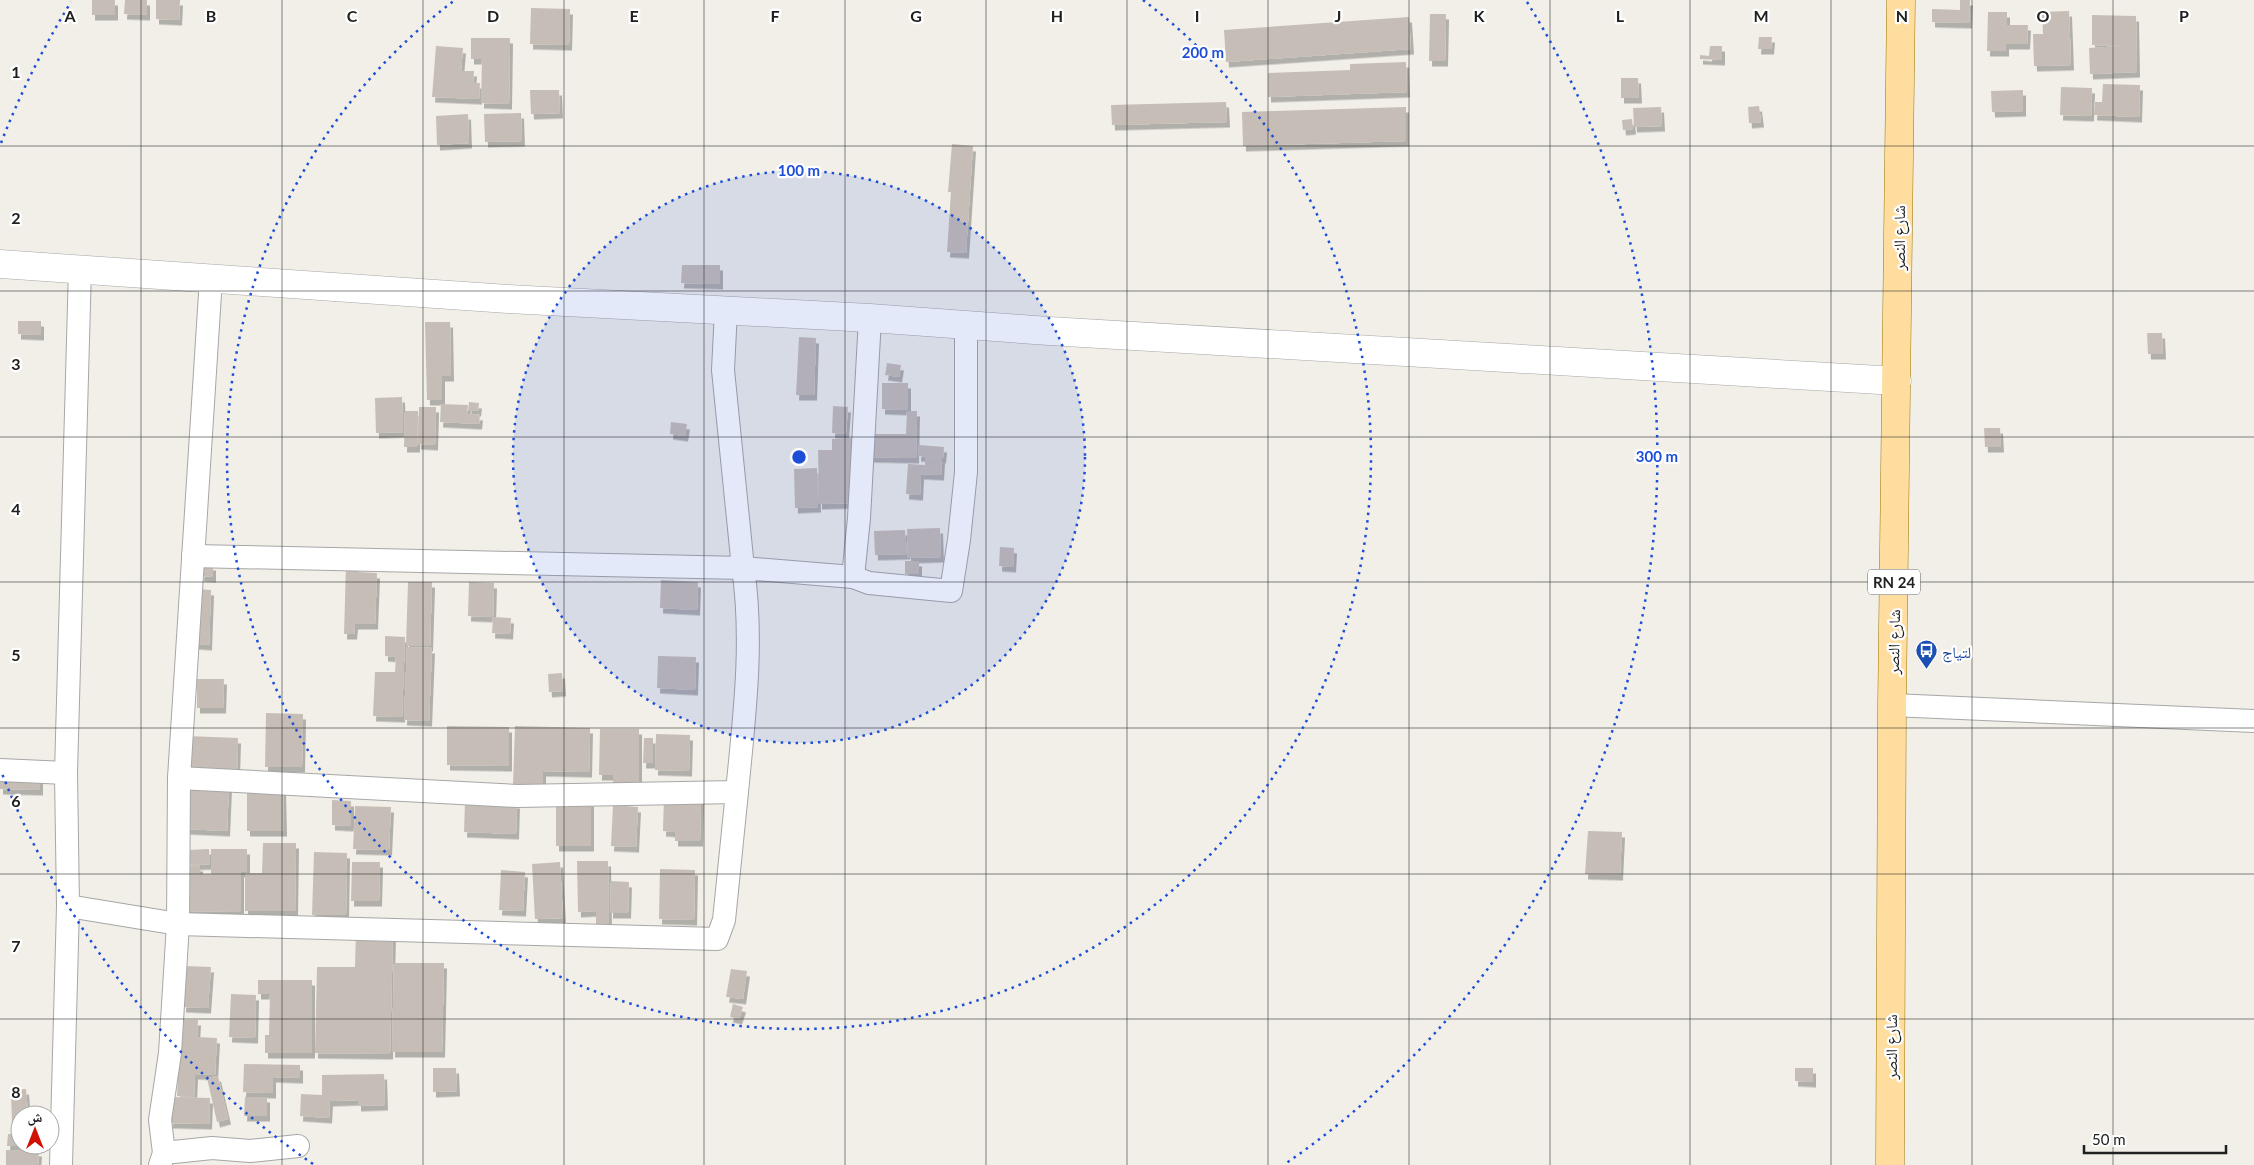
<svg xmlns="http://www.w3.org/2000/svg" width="2254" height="1165" viewBox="0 0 2254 1165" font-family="Lato,'Noto Naskh Arabic',sans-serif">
<defs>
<filter id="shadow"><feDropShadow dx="3" dy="5.5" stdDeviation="0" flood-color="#0004"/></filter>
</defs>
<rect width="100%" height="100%" fill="#f1efe7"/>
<g fill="#c6beb6" filter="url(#shadow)">
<rect x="92" y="0" width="23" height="15"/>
<polygon points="125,0 147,0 147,15 124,14"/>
<polygon points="156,0 180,0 179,20 156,19"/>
<polygon points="1960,0 1970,0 1969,23 1932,22 1932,9 1960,10"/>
<polygon points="531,8 570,9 569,45 530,44"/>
<polygon points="2069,11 2071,65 2034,66 2033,34 2043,34 2042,12"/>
<polygon points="1988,12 2007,12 2007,25 2028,25 2027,44 2006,44 2006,51 1987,51"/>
<polygon points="1430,14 1446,14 1445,61 1429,61"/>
<polygon points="2092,15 2136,16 2137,72 2090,74 2089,48 2124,46 2092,45"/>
<polygon points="1409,17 1411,49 1226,62 1224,30"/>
<polygon points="1759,37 1772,37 1771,49 1758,49"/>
<polygon points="471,38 510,38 509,104 481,103 482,59 471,59"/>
<polygon points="436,46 463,48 461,71 474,71 473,83 480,83 479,99 432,97"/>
<polygon points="1710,46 1722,46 1722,60 1700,59 1700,55 1709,56"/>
<polygon points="1406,62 1407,92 1268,97 1268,73 1350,70 1350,64"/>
<polygon points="1621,78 1638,78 1639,98 1621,98"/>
<polygon points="2103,84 2140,85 2139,117 2094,115 2095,102 2102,102"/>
<polygon points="2061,87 2092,88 2091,116 2060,115"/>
<polygon points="530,90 559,90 560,113 531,114"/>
<polygon points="2023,90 2023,111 1992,112 1991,91"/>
<polygon points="1226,102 1227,122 1112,125 1111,105"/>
<polygon points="1759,106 1761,122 1749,123 1748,107"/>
<polygon points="1406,107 1406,141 1243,146 1242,112"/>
<polygon points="1661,107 1662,126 1634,127 1633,108"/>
<polygon points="521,113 522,141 485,142 484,114"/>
<polygon points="468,114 469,143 437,145 436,116"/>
<polygon points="1632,119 1633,129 1623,130 1622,120"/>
<polygon points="952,144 973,146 966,253 947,252 951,192 948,192"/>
<polygon points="682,265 720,265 720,284 681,283"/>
<polygon points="18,321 41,321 41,335 18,334"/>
<polygon points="425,322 450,322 451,376 442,376 442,400 427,400"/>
<polygon points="2147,333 2162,333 2163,354 2148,354"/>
<polygon points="799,337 816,338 814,395 796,395"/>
<polygon points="887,363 901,365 899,377 885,375"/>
<polygon points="882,383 908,383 908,410 882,409"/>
<polygon points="402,397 403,432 376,433 375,398"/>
<polygon points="469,402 479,403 478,411 468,411"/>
<polygon points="441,404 468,405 467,414 480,415 479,424 440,422"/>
<polygon points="833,406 848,407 846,434 832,433"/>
<polygon points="419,407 436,407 435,445 418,444"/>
<polygon points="405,411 418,411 417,447 404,447"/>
<polygon points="907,411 917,411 916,458 867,457 867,434 906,434"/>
<polygon points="671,422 687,424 685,436 670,434"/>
<polygon points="1984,428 2000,428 2001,447 1985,447"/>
<polygon points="852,438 854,503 819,504 818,450 832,450 832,439"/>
<polygon points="919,445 944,447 943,458 918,456"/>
<polygon points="925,457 942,458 941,475 921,474 920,495 906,494 908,464 925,465"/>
<polygon points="817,468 818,507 795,508 794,469"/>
<polygon points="940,528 941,557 908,558 907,529"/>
<polygon points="905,530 907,554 875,555 874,531"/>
<polygon points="1000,547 1014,548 1013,567 999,566"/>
<rect x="905" y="561" width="14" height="13"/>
<polygon points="202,565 213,565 213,577 201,576"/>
<polygon points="346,566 358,567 358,572 377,573 375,624 355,624 354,634 344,634"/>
<polygon points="661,580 698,582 697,610 660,608"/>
<polygon points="408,582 432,582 430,646 406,646"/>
<polygon points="469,582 494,583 493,617 511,618 510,634 492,633 493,617 468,616"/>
<polygon points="197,589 211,590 209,645 195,644"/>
<polygon points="385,636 405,637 402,717 373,716 375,672 395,672 396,657 385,656"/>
<polygon points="407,647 432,648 429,721 404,720"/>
<polygon points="658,656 696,657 695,690 657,688"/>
<polygon points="562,673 563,691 549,692 548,674"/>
<polygon points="197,679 224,679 223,708 197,708"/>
<polygon points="266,713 303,714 302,767 265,767"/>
<polygon points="447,726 509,727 509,766 447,765"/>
<polygon points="515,726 590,728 589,772 543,771 543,785 513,784"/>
<polygon points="600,729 639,729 639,787 613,786 613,775 599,775"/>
<polygon points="656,734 690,735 689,771 655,770"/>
<polygon points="187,736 238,738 237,770 186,769"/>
<polygon points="644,738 653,738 653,763 643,763"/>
<polygon points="0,777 40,778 40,790 0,789"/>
<polygon points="187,783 229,785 227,831 185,829"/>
<polygon points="283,787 284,831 247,831 247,788"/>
<polygon points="664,796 701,797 700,841 675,841 675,832 663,831"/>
<polygon points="332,800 351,801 351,826 332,825"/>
<polygon points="465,801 517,803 516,834 464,832"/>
<rect x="556" y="801" width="35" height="45"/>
<polygon points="613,805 638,807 636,847 611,846"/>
<polygon points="355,806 391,807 389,850 353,849"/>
<polygon points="1588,831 1622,832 1620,875 1585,874"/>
<polygon points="263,843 296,843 295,911 245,911 245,873 262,873"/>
<polygon points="209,849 210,864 189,865 189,850"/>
<polygon points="211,849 247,849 247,872 241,872 241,912 185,911 185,865 200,866 200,874 211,874"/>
<polygon points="314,852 347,853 346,915 312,915"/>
<polygon points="577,861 608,861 609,925 596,925 596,911 578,912"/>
<polygon points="352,862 380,862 379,901 351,901"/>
<polygon points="560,862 563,918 535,919 532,864"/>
<polygon points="660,869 695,870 694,920 659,919"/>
<polygon points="501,870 525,872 523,911 499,910"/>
<polygon points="611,881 629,882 628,913 610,913"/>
<polygon points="356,931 393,932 390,1054 315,1053 317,967 355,967"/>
<polygon points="394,963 444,963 442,1052 392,1052"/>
<polygon points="185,966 211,967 208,1008 183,1007"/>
<polygon points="731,969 747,971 743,999 726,997"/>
<polygon points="258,980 312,980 312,1053 265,1053 265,1035 269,1035 270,994 258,994"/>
<polygon points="231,994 256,995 255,1038 229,1037"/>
<polygon points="733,1004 743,1007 739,1019 730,1017"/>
<polygon points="181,1020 198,1020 197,1037 217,1038 215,1075 195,1074 194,1097 177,1096"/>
<polygon points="244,1064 300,1065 300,1078 273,1077 273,1093 243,1092"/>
<polygon points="433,1068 456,1068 457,1091 433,1092"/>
<polygon points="1795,1068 1813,1068 1813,1082 1795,1081"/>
<polygon points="384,1074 385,1105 358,1106 358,1100 330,1101 329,1118 300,1116 301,1094 322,1095 322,1075"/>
<polygon points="218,1076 228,1119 217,1122 207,1078"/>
<polygon points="26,1089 28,1115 20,1115 20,1124 12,1124 11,1090"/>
<polygon points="171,1097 210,1098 209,1124 170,1123"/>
<polygon points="245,1097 267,1097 267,1116 244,1116"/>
<polygon points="8,1134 20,1134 20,1146 7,1146"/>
<polygon points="6,1150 39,1151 38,1165 6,1165"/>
</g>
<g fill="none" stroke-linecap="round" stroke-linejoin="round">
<defs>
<g id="minor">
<polyline points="193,556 743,568 723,370 726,310"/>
<polyline points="853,577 859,518 870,318"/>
<polyline points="1892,705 2254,721"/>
<polyline points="0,770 66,773"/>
<path d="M 737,792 C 744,719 754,642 743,568 L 853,577 L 869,583 L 951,591 L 959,540 L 966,472 L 966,326"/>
<polyline points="68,906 178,924 717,939 724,920 737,792 517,796 179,778"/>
<polyline points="164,1153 212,1148 250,1151 298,1146"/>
<polyline points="61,1165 68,906 66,773 80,268"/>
<polyline points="160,1165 164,1153 160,1120 170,1053 178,924 179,778 211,278"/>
</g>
<polyline id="tertiary" points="0,264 508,299 870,318 1049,331 1897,381"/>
<polyline id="primary" points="1890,1165 1892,705 1901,0"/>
</defs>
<use href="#minor" stroke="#a7a7a7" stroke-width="24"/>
<use href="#tertiary" stroke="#a7a7a7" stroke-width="29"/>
<use href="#primary" stroke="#9d7600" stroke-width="29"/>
<use href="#minor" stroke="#fff" stroke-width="22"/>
<use href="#tertiary" stroke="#fff" stroke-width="28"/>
<use href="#primary" stroke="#fedd9f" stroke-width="28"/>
</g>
<path fill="none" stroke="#202020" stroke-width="1" stroke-opacity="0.55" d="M 141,0 L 141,1165M 282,0 L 282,1165M 423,0 L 423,1165M 564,0 L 564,1165M 704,0 L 704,1165M 845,0 L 845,1165M 986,0 L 986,1165M 1127,0 L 1127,1165M 1268,0 L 1268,1165M 1409,0 L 1409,1165M 1550,0 L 1550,1165M 1690,0 L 1690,1165M 1831,0 L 1831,1165M 1972,0 L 1972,1165M 2113,0 L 2113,1165M 0,146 L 2254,146M 0,291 L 2254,291M 0,437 L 2254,437M 0,582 L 2254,582M 0,728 L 2254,728M 0,874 L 2254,874M 0,1019 L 2254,1019"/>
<circle cx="799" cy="457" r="286" fill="#1d4ed8" fill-opacity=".12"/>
<g fill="none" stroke="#1d4ed8" stroke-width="2.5" stroke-dasharray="2.5 5">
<circle cx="799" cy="457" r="286"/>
<path d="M1143 0A572 572 0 1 1 455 0"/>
<path d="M313 1164A858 858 0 0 1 1 771M1 143A858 858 0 0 1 71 2M1527 2A858 858 0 0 1 1285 1164"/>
</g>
<defs>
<symbol id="bus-pin" viewBox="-11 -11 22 30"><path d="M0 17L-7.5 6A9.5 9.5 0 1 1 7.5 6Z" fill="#1a4fb4" stroke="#fff"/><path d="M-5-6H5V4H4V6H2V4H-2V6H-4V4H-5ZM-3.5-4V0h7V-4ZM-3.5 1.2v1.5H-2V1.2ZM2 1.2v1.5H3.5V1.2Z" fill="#fff"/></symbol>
</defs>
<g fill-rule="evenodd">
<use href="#bus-pin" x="1914" y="638" width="25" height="34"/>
</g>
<g text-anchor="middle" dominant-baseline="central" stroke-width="4.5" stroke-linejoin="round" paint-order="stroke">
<rect fill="#fff" stroke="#636363" stroke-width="1" x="1868" y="569.5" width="52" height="25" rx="4"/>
<g font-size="15" font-weight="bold" fill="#202020">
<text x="1894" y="582">RN 24</text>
</g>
<g font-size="16" fill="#202020" stroke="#fff">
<text transform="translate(1898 238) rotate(-90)">شارع النصر</text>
<text transform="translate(1893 642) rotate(-89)">شارع النصر</text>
<text transform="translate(1890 1047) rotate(-90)">شارع النصر</text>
</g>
<g font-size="16" fill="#164399" stroke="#fff" text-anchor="start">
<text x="1942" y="651">لتياج</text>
</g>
</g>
<g font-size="16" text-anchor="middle" font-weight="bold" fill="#202020" stroke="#fff" stroke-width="4.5" stroke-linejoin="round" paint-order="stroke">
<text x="70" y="22">A</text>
<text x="211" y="22">B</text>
<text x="352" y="22">C</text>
<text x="493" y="22">D</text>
<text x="634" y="22">E</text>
<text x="775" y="22">F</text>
<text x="916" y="22">G</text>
<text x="1057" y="22">H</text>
<text x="1197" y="22">I</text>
<text x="1338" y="22">J</text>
<text x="1479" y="22">K</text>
<text x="1620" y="22">L</text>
<text x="1761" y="22">M</text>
<text x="1902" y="22">N</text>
<text x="2043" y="22">O</text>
<text x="2184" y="22">P</text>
<text x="16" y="78">1</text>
<text x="16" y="224">2</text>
<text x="16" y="370">3</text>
<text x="16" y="515">4</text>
<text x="16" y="661">5</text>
<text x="16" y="807">6</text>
<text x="16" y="952">7</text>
<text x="16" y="1098">8</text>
</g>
<circle cx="799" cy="457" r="8" fill="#1d4ed8" stroke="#fff" stroke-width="2.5"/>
<g font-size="15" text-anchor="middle" font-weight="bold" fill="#1d4ed8" stroke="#fff" stroke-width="4.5" stroke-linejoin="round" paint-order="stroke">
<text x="1203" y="58">200 m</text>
<text x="799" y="176">100 m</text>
<text x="1657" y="462">300 m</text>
</g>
<g transform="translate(35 1130)"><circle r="24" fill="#ffffff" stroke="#a6a6a6"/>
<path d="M0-4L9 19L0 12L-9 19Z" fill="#d11100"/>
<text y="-8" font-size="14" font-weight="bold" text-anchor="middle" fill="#202020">ش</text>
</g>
<path d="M2084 1145v8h142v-8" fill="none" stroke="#202020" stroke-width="2.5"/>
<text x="2092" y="1145" font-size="15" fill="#202020" stroke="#ffffff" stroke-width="4" paint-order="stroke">50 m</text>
</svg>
